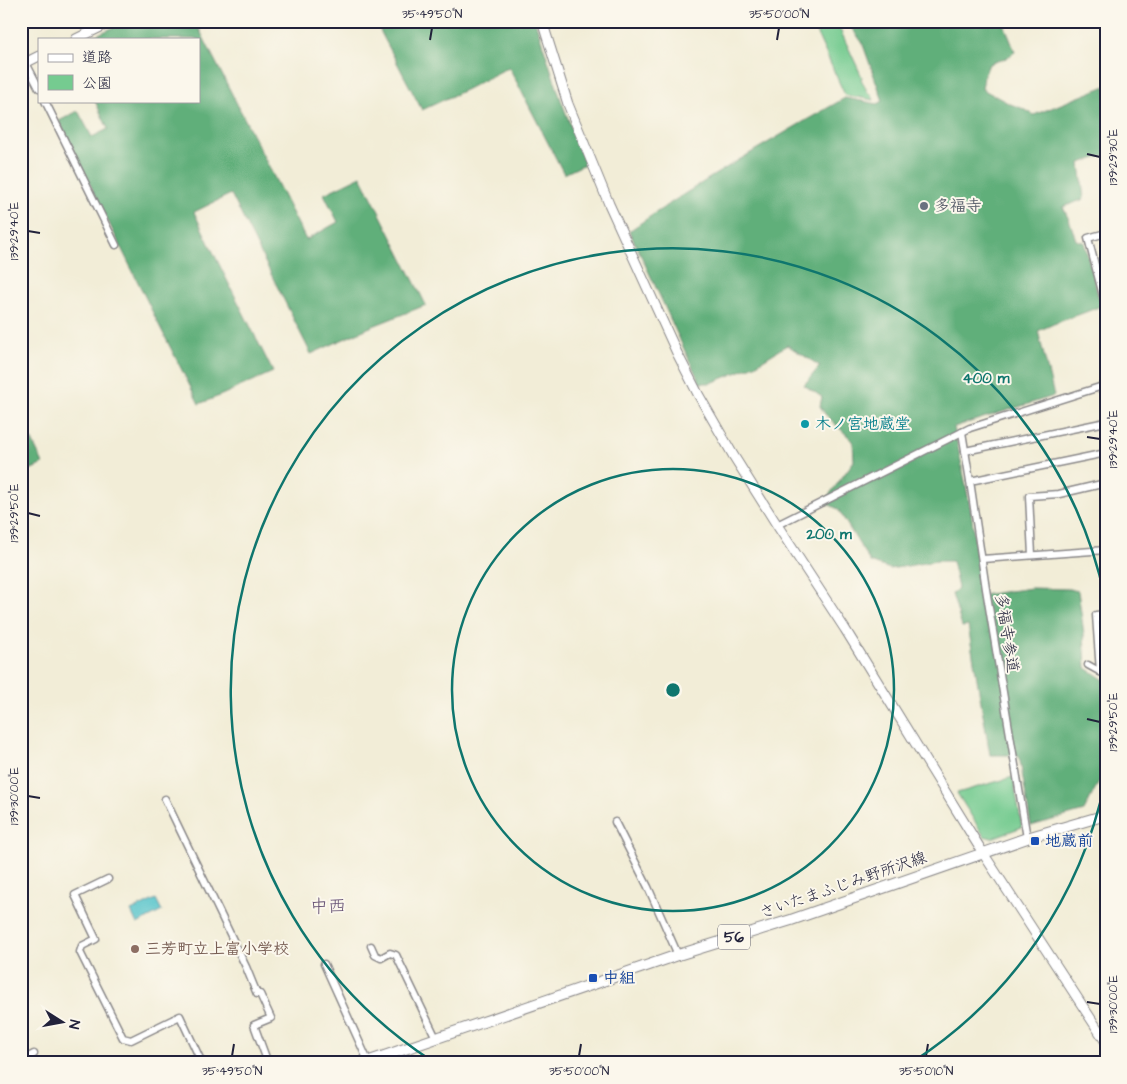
<svg xmlns="http://www.w3.org/2000/svg" width="1127" height="1084" viewBox="0 0 1127 1084" font-family="'Architects Daughter','Klee One',sans-serif">
<rect width="100%" height="100%" fill="#fbf7ec"/>
<filter id="ink" filterUnits="userSpaceOnUse"><feTurbulence type="fractalNoise" baseFrequency=".02" numOctaves="2"/><feDisplacementMap in="SourceGraphic" scale="10" xChannelSelector="R" yChannelSelector="G"/><feConvolveMatrix kernelMatrix="1 2 1 2 8 2 1 2 1" color-interpolation-filters="sRGB"/></filter>
<filter id="wash" filterUnits="userSpaceOnUse"><feTurbulence type="fractalNoise" baseFrequency=".0096" numOctaves="4" result="noise"/><feDisplacementMap in="SourceGraphic" scale="20" xChannelSelector="R" yChannelSelector="G"/><feGaussianBlur stdDeviation="1.12" result="paint"/><feColorMatrix in="noise" values="0 0 0 0 0 0 0 0 0 0 0 0 0 0 0 0 0 1.4 0 .05"/><feComposite in="paint" operator="in"/></filter>
<g filter="url(#wash)">
<rect width="100%" height="100%" fill="#f2edd7"/>
<g fill="#75cb90" stroke="#4c7666">
<polygon points="811,21 836,21 862,77 861,79 868,93 871,94 874,100 845,95"/>
<polygon points="1013,777 1022,827 992,838 984,836 957,793"/>
</g>
<g fill="#60af7a" stroke="#41685a">
<path d="M 127,21 L 195,21 L 306,240 L 338,222 L 324,194 L 361,176 L 426,305 L 368,328 L 311,354 L 231,194 L 194,212 C 219,266 247,319 273,372 L 217,397 L 199,404 L 158,323 L 59,121 L 78,111 L 92,137 L 108,129 L 95,101 L 199,101 L 199,39 L 88,39 Z"/>
<polygon points="375,21 535,21 561,100 585,164 564,174 509,67 467,89 422,110"/>
<path d="M 846,21 L 1003,21 L 1015,52 L 1006,58 L 989,64 L 984,76 L 982,89 L 1010,104 L 1024,109 L 1034,115 L 1106,86 L 1106,155 L 1080,163 L 1084,199 L 1063,207 L 1070,222 L 1076,240 L 1084,242 L 1101,306 C 1080,315 1058,321 1038,331 L 1054,396 L 954,427 L 971,511 L 982,595 L 1031,588 L 1069,589 L 1078,591 L 1084,634 L 1086,668 L 1106,681 L 1106,771 L 1104,776 L 1098,783 L 1084,811 L 1031,826 L 1019,755 L 990,755 L 968,626 L 962,627 L 952,594 L 958,588 L 952,561 L 936,561 L 890,569 L 870,562 L 838,509 L 824,502 L 854,461 L 853,441 L 825,414 L 820,406 L 822,397 L 804,385 L 820,366 L 787,345 L 755,365 L 711,383 L 700,383 C 676,333 654,281 629,231 C 698,183 771,140 845,98 L 878,104 L 883,101 L 862,42 Z"/>
<polygon points="21,417 43,464 21,474"/>
</g>
<polygon fill="#56c4cb" stroke="#3c7383" points="156,899 162,911 137,924 131,911"/>
</g>
<g filter="url(#ink)">
<g fill="none" stroke-linecap="round" stroke-linejoin="round">
<defs>
<g id="street">
<polyline points="26,63 39,88"/>
<polyline points="45,101 116,245"/>
<polyline points="1106,233 1088,238 1106,307"/>
<polyline points="962,432 970,481 986,589 1027,838"/>
<polyline points="965,451 1106,422"/>
<polyline points="970,481 1106,453"/>
<polyline points="777,525 970,428 1106,385"/>
<polyline points="1032,555 1029,496 1059,494 1106,483"/>
<polyline points="982,559 1106,550"/>
<polyline points="1088,665 1106,675"/>
<polyline points="1100,672 1096,615 1106,614"/>
<polyline points="165,799 246,967 257,994 260,994 271,1018 254,1025 268,1063"/>
<polyline points="615,822 648,887 678,955"/>
<polyline points="108,879 75,895 96,939 82,946 80,952 123,1038 131,1040 180,1016 202,1063"/>
<polyline points="371,946 375,955 381,958 390,953 396,955 436,1038"/>
<polyline points="324,964 368,1061"/>
<polyline points="21,1061 34,1054"/>
</g>
<g id="secondary">
<polyline points="542,21 568,104 609,204 677,353 698,394 733,455 777,525 845,629 983,853 1106,1042"/>
<polyline points="76,39 113,21"/>
<polyline points="21,65 39,56"/>
</g>
<polyline id="primary" points="364,1063 678,955 791,920 1027,838 1106,815"/>
</defs>
<use href="#street" stroke="#8a8889" stroke-width="9"/>
<use href="#secondary" stroke="#8a8889" stroke-width="11"/>
<use href="#primary" stroke="#8a8889" stroke-width="12"/>
<use href="#street" stroke="#fff" stroke-width="6"/>
<use href="#secondary" stroke="#fff" stroke-width="9"/>
<use href="#primary" stroke="#fff" stroke-width="10"/>
</g>
</g>
<path fill="none" stroke="#22223b" stroke-width="2" d="M 430,40 L 432,28M 777,40 L 779,28M 1087,154 L 1100,157M 28,231 L 40,233M 1087,437 L 1100,439M 28,513 L 40,516M 1087,719 L 1100,722M 28,796 L 40,798M 1087,1002 L 1100,1004M 232,1056 L 234,1044M 579,1056 L 581,1044M 926,1056 L 928,1044"/>
<g fill="none" stroke="#0f766e" stroke-width="2.5">
<circle cx="673" cy="690" r="221"/>
<path d="M1105 782A442 442 0 0 1 914 1061M432 1061A442 442 0 1 1 1105 598"/>
</g>
<circle fill="#6b7280" stroke="#fbf7ec" stroke-width="2" cx="924" cy="206" r="5"/>
<circle fill="#0f9aa8" stroke="#fbf7ec" stroke-width="2" cx="805" cy="424" r="5"/>
<g fill="#1a4fb4" stroke="#fbf7ec" stroke-width="2">
<rect x="1030" y="836" width="10" height="10" rx="2.5"/>
<rect x="588" y="973" width="10" height="10" rx="2.5"/>
</g>
<circle fill="#8d6e63" stroke="#fbf7ec" stroke-width="2" cx="135" cy="949" r="5"/>
<g text-anchor="middle" dominant-baseline="central" stroke-width="4" stroke-linejoin="round" paint-order="stroke">
<rect fill="#fbf7ec" stroke="#636270" stroke-width="1" x="718" y="924.5" width="32" height="25" rx="4"/>
<g font-size="15" font-weight="bold" fill="#22223b">
<text x="734" y="937">56</text>
</g>
<g font-size="16" font-weight="bold" fill="#5b616d" stroke="#fbf7ec" text-anchor="start">
<text x="934" y="206">多福寺</text>
</g>
<g font-size="16" font-weight="bold" fill="#0d838f" stroke="#fbf7ec" text-anchor="start">
<text x="815" y="424">木ノ宮地蔵堂</text>
</g>
<g font-size="16" fill="#22223b" stroke="#fbf7ec">
<text transform="translate(1007 633) rotate(81)">多福寺参道</text>
<text transform="translate(843 885) rotate(-19)">さいたまふじみ野所沢線</text>
</g>
<g font-size="16" font-weight="bold" fill="#164399" stroke="#fbf7ec" text-anchor="start">
<text x="1045" y="841">地蔵前</text>
<text x="603" y="978">中組</text>
</g>
<g font-size="16" font-weight="bold" fill="#785e54" stroke="#fbf7ec" text-anchor="start">
<text x="145" y="949">三芳町立上富小学校</text>
</g>
<g font-size="18" fill="#665275" stroke="#fbf7ec">
<text x="328" y="906">中西</text>
</g>
</g>
<circle cx="673" cy="690" r="8" fill="#0f766e" stroke="#fbf7ec" stroke-width="2.5"/>
<g font-size="15" text-anchor="middle" font-weight="bold" fill="#0f766e" stroke="#fbf7ec" stroke-width="4" stroke-linejoin="round" paint-order="stroke">
<text x="986" y="383">400 m</text>
<text x="829" y="539">200 m</text>
</g>
<rect width="1127" height="1084" fill="none" stroke="#fbf7ec" stroke-width="55"/>
<rect x="38" y="38" width="162" height="65" fill="#fbf7ec" stroke="#a4a2a5"/>
<rect x="48" y="54" width="25" height="8" fill="#ffffff" stroke="#a4a2a5"/>
<text x="82" y="62" font-size="15" fill="#22223b">道路</text>
<rect x="48" y="75" width="25" height="15" fill="#75cb90" stroke="#a4a2a5"/>
<text x="82" y="88" font-size="15" fill="#22223b">公園</text>
<g transform="translate(62 1022) rotate(101)" stroke="#fbf7ec" stroke-width="4" paint-order="stroke">
<path d="M0-4L9 19L0 12L-9 19Z" fill="#22223b"/>
<text y="-8" font-size="14" font-weight="bold" text-anchor="middle" fill="#22223b">N</text>
</g>
<rect x="28" y="28" width="1072" height="1028" fill="none" stroke="#22223b" stroke-width="2"/>
<g font-size="12" text-anchor="middle" fill="#22223b">
<text x="432" y="18">35°49'50"N</text>
<text x="779" y="18">35°50'00"N</text>
<text transform="translate(1113 157) rotate(-90)" y="4">139°29'30"E</text>
<text transform="translate(14 231) rotate(-90)" y="4">139°29'40"E</text>
<text transform="translate(1113 439) rotate(-90)" y="4">139°29'40"E</text>
<text transform="translate(14 513) rotate(-90)" y="4">139°29'50"E</text>
<text transform="translate(1113 722) rotate(-90)" y="4">139°29'50"E</text>
<text transform="translate(14 796) rotate(-90)" y="4">139°30'00"E</text>
<text transform="translate(1113 1004) rotate(-90)" y="4">139°30'00"E</text>
<text x="232" y="1075">35°49'50"N</text>
<text x="579" y="1075">35°50'00"N</text>
<text x="926" y="1075">35°50'10"N</text>
</g>
</svg>
